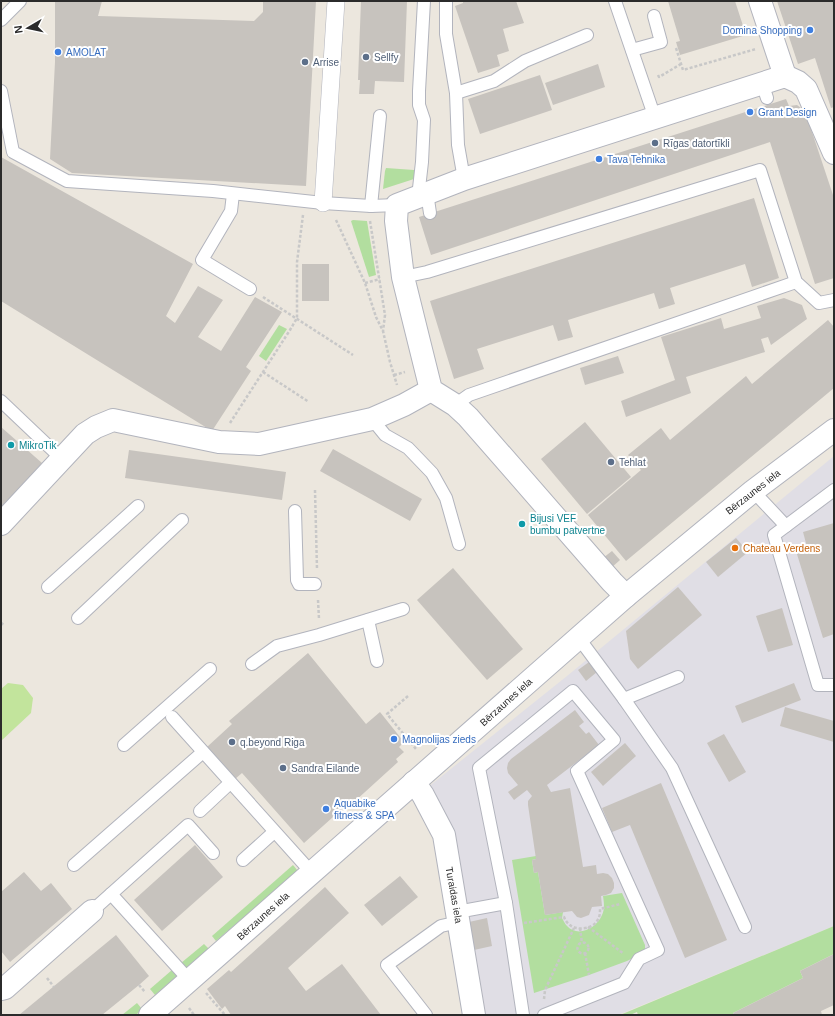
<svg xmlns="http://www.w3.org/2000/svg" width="835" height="1016" viewBox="0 0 835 1016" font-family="Helvetica,sans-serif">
<rect width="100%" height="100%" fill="#ece7de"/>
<polygon fill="#e0dee5" points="834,456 834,926 618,1015 462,1015 435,846 429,825 412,800 567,676"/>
<g fill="#b2de9f">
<polygon points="386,168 414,170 414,179 383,189 385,171"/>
<polygon points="353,220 367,221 376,275 369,277 351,221"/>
<polygon points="279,325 287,329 266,361 259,356"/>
<path d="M 536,856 L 536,859 L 532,860 L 534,873 L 538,872 L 545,915 L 563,912 L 562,918 C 563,920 565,924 567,926 C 578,938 597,928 602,915 C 605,909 604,903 603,896 L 622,893 L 645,945 L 645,949 L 643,953 L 627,961 L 589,975 L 534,993 L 512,860 Z"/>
<polygon points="293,865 298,871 216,941 212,936"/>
<polygon points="834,926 834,954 800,971 803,978 733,1013 734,1015 638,1015 637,1012 630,1015 620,1015"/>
<polygon points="204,944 209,949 186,968 181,963"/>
<polygon points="172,970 177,976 155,995 150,989"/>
<polygon points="137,1003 142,1009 136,1015 122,1015"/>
</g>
<polygon fill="#c2e49c" points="8,683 23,685 33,698 31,713 1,741 1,689"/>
<g fill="#c7c3be">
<polygon points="55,1 102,1 98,16 254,21 263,12 263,1 316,1 306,186 72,173 50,159 55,62"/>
<polygon points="361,1 407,1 404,82 375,81 374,94 359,94 360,80 358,80"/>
<polygon points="463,1 516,1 524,23 503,29 509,51 497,55 500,66 478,73 455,6 463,3"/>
<polygon points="668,1 735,1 746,35 680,55 676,42 680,41"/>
<polygon points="777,1 834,1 834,107 831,108 815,58 798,64"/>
<polygon points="598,64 605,87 553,105 545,83"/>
<polygon points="540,75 552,110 480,134 468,99"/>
<polygon points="786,99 789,106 797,105 805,111 834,198 834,278 815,284 770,142 431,255 419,217"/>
<polygon points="1,157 193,264 166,316 175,323 198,286 223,300 198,337 221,351 255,297 282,312 246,367 251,371 212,431 1,301"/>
<polygon points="754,198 779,278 752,287 745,264 670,288 675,304 659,309 654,293 568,320 573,337 558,341 553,325 477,349 484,369 454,379 430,301"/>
<rect x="302" y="264" width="27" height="37"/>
<polygon points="784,298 802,305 807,319 771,345 768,337 761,339 765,352 686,377 691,393 626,417 621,401 675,380 661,337 721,318 724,329 761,318 757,306"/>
<polygon points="828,320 834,327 834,388 626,561 588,515 641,470 628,455 661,428 670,440 746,376 752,384"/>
<polygon points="618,356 624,373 585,385 580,368"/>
<polygon points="585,422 631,477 587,514 541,459"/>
<polygon points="1,427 42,463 1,508"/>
<polygon points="333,449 422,499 410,521 320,471"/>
<polygon points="129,450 286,472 282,500 125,478"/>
<polygon points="834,523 834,634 823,638 796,551 807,547 803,532"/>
<polygon points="736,538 748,552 718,577 706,562"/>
<polygon points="612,551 620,560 611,568 603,558"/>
<polygon points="453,568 523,649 487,680 417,600"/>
<polygon points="678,587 702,615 638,669 630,659 626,631"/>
<polygon points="782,608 793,645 768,652 756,616"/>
<polygon points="308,653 366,724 380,712 404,742 399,747 404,752 396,759 398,762 354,802 352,800 304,843 242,773 235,779 207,747 232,724 229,721"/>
<polygon points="589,662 597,672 586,681 578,670"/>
<polygon points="794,683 801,700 742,723 735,706"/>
<polygon points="785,707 834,721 834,742 780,726"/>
<polygon points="575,710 584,722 579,726 586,734 589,732 599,745 547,785 551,792 570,788 583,867 596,865 597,874 603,873 608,874 612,878 614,883 614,888 611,893 606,895 601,896 602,906 592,907 589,915 581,918 577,917 572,911 545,915 538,872 534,873 532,860 536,859 528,805 528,801 532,796 527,790 514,800 508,792 518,785 508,773 507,768 508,763 511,759"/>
<polygon points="724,734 746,772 729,782 707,743"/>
<polygon points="625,743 636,756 603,786 591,772"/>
<polygon points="661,783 727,940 685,958 630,825 612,832 602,808"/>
<polygon points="195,845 223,877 162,931 134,900"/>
<polygon points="24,872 41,891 51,883 72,909 10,962 1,951 1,892"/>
<polygon points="400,876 418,897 382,926 364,905"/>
<polygon points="325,887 349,913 288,968 306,991 342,964 381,1015 231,1015 225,1006 222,1009 207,989 229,970 231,972"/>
<polygon points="487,918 492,946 474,950 469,922"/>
<polygon points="116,935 149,976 139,985 102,1015 19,1015"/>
<polygon points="834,954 834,1005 821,1011 822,1015 734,1015 733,1013 803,978 800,971"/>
</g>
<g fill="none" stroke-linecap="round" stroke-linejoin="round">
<defs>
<g id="service">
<polyline points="446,1 446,34 456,93 458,145 464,179"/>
<polyline points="615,1 655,118"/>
<polyline points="1,20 20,1"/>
<polyline points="632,50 661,42 654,16"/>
<polyline points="762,83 767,98"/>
<polyline points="1,91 13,152 67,181 213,191 323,203 371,206 397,205"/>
<polyline points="456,93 494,81 525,61 587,35"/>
<polyline points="427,193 430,213"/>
<polyline points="233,194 231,211 202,260 250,289"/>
<polyline points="418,197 422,162 424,120 419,105 419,91 424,1"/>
<polyline points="371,206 380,116"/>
<polyline points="403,277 427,272 760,170 796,282 819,303 834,300"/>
<polyline points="1,401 62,459"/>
<polyline points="455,405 469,395 796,282"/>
<polyline points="372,419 385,435 408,448 432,473 446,498 459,544"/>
<polyline points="834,490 774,535 818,685 834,685"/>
<polyline points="753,491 786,526"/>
<polyline points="295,511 297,580 299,584 315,584"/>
<polyline points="48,587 138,506"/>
<polyline points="78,618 182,520"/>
<polyline points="368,620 377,661"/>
<polyline points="578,637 624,699 672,768 745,927"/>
<polyline points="252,664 277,646 319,635 403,609"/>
<polyline points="624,699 678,677"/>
<polyline points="172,717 312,873"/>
<polyline points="124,745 210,669"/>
<polyline points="200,811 230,783"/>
<polyline points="243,860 274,832"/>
<polyline points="74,865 203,752"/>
<polyline points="111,894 190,981"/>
<polyline points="92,911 188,825 213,853"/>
<polyline points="457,912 506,903"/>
<polyline points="426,1015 387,965 441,926 459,922"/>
<polyline points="523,1015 506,903 479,768 573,691 614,740 577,771 658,950 639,959 624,983 544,1015"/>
</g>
<polyline id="pedestrian" points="323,203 336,1"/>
<g id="minor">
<polyline points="760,1 785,76"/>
<polyline points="1,524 85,434 96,427 113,420 219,442 259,444 372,419 404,405 431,390"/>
<polyline points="626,596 612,582 468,417 455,405 431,390 403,277 396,221 397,205 464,179 785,76 798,82 806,89 834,153"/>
<polyline points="414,782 423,795 444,835 474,1015"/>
<polyline points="1,989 5,988 92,911"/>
<polyline points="150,1015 626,596 753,491 834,430"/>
</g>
</defs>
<use href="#service" stroke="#b2b4bd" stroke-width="14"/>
<use href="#pedestrian" stroke="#b2b4bd" stroke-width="18"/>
<use href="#minor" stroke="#b2b4bd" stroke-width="24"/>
<g stroke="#c8c8c8" stroke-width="2.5" stroke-dasharray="3 2" stroke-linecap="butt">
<polyline points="676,48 683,70 756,49"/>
<polyline points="658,75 659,77 681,64"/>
<polyline points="336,220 365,283 376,317 383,331 390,362 397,385"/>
<polyline points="370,221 385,315 383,331"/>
<polyline points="365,283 380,279"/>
<polyline points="263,297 353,355"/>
<polyline points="263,372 309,402"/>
<polyline points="394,375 405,372"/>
<polyline points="230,423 290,330 297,318 297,262 303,215"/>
<polyline points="315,490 317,569"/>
<polyline points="318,600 319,619"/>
<polyline points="1,625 4,622"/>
<polyline points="408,696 387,714 416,749"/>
<path d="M 524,923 L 564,917 C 565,920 567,923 570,925 C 577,931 592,929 597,921 C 600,917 600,913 600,909 L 620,904"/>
<polyline points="588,927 624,954"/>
<polyline points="580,928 582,943"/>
<circle cx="583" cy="948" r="5.5"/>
<polyline points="585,953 589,975"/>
<polyline points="47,978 54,987"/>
<polyline points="139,985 145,992"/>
<polyline points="206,993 225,1015"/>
<polyline points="544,999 545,990 574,928"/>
<polyline points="189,1008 194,1015"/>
</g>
<use href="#service" stroke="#fff" stroke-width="12"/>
<use href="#pedestrian" stroke="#fff" stroke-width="17"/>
<use href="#minor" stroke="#fff" stroke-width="22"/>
</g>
<g fill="#3f7fe0" stroke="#fff" stroke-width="1.5">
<circle cx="810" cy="30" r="4"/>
<circle cx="58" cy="52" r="4"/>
<circle cx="750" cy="112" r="4"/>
<circle cx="599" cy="159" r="4"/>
<circle cx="394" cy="739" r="4"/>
<circle cx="326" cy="809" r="4"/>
</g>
<g fill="#5c6f8a" stroke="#fff" stroke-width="1.5">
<circle cx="366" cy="57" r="4"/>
<circle cx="305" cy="62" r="4"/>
<circle cx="655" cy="143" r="4"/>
<circle cx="611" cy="462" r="4"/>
<circle cx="232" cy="742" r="4"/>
<circle cx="283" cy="768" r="4"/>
</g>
<g fill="#0f9aa8" stroke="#fff" stroke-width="1.5">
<circle cx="11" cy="445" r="4"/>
<circle cx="522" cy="524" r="4"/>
</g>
<circle fill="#e8710a" stroke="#fff" stroke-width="1.5" cx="735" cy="548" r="4"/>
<g text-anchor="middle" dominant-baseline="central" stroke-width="4" stroke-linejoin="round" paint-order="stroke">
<g font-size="10" fill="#366cbe" stroke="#fff" text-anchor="start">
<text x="802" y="30" text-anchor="end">Domina Shopping</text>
<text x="66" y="52">AMOLAT</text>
<text x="758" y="112">Grant Design</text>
<text x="607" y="159">Tava Tehnika</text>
<text x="402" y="739">Magnolijas zieds</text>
<text x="334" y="803">Aquabike<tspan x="334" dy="12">fitness &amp; SPA</tspan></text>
</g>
<g font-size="10" fill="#4e5e75" stroke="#fff" text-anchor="start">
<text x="374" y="57">Sellfy</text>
<text x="313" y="62">Arrise</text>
<text x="663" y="143">Rīgas datortīkli</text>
<text x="619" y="462">Tehlat</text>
<text x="240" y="742">q.beyond Riga</text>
<text x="291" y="768">Sandra Eilande</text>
</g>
<g font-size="10" fill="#0d838f" stroke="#fff" text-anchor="start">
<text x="19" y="445">MikroTik</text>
<text x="530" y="518">Bijusi VEF<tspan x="530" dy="12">bumbu patvertne</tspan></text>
</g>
<g font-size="10" fill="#2b2b2b" stroke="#fff">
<text transform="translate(753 492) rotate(-38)">Bērzaunes iela</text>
<text transform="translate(506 702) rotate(-42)">Bērzaunes iela</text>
<text transform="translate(454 895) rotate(80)">Turaidas iela</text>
<text transform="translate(263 916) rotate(-42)">Bērzaunes iela</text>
</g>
<g font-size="10" fill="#c56008" stroke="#fff" text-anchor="start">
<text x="743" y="548">Chateau Verdens</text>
</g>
</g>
<rect width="835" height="1016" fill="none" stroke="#2b2b2b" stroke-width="4"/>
<g transform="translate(28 28) rotate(261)" stroke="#ffffff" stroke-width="3" paint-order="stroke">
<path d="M0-3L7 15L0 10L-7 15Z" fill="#2b2b2b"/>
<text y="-6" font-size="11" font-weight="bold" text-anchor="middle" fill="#2b2b2b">N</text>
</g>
</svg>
